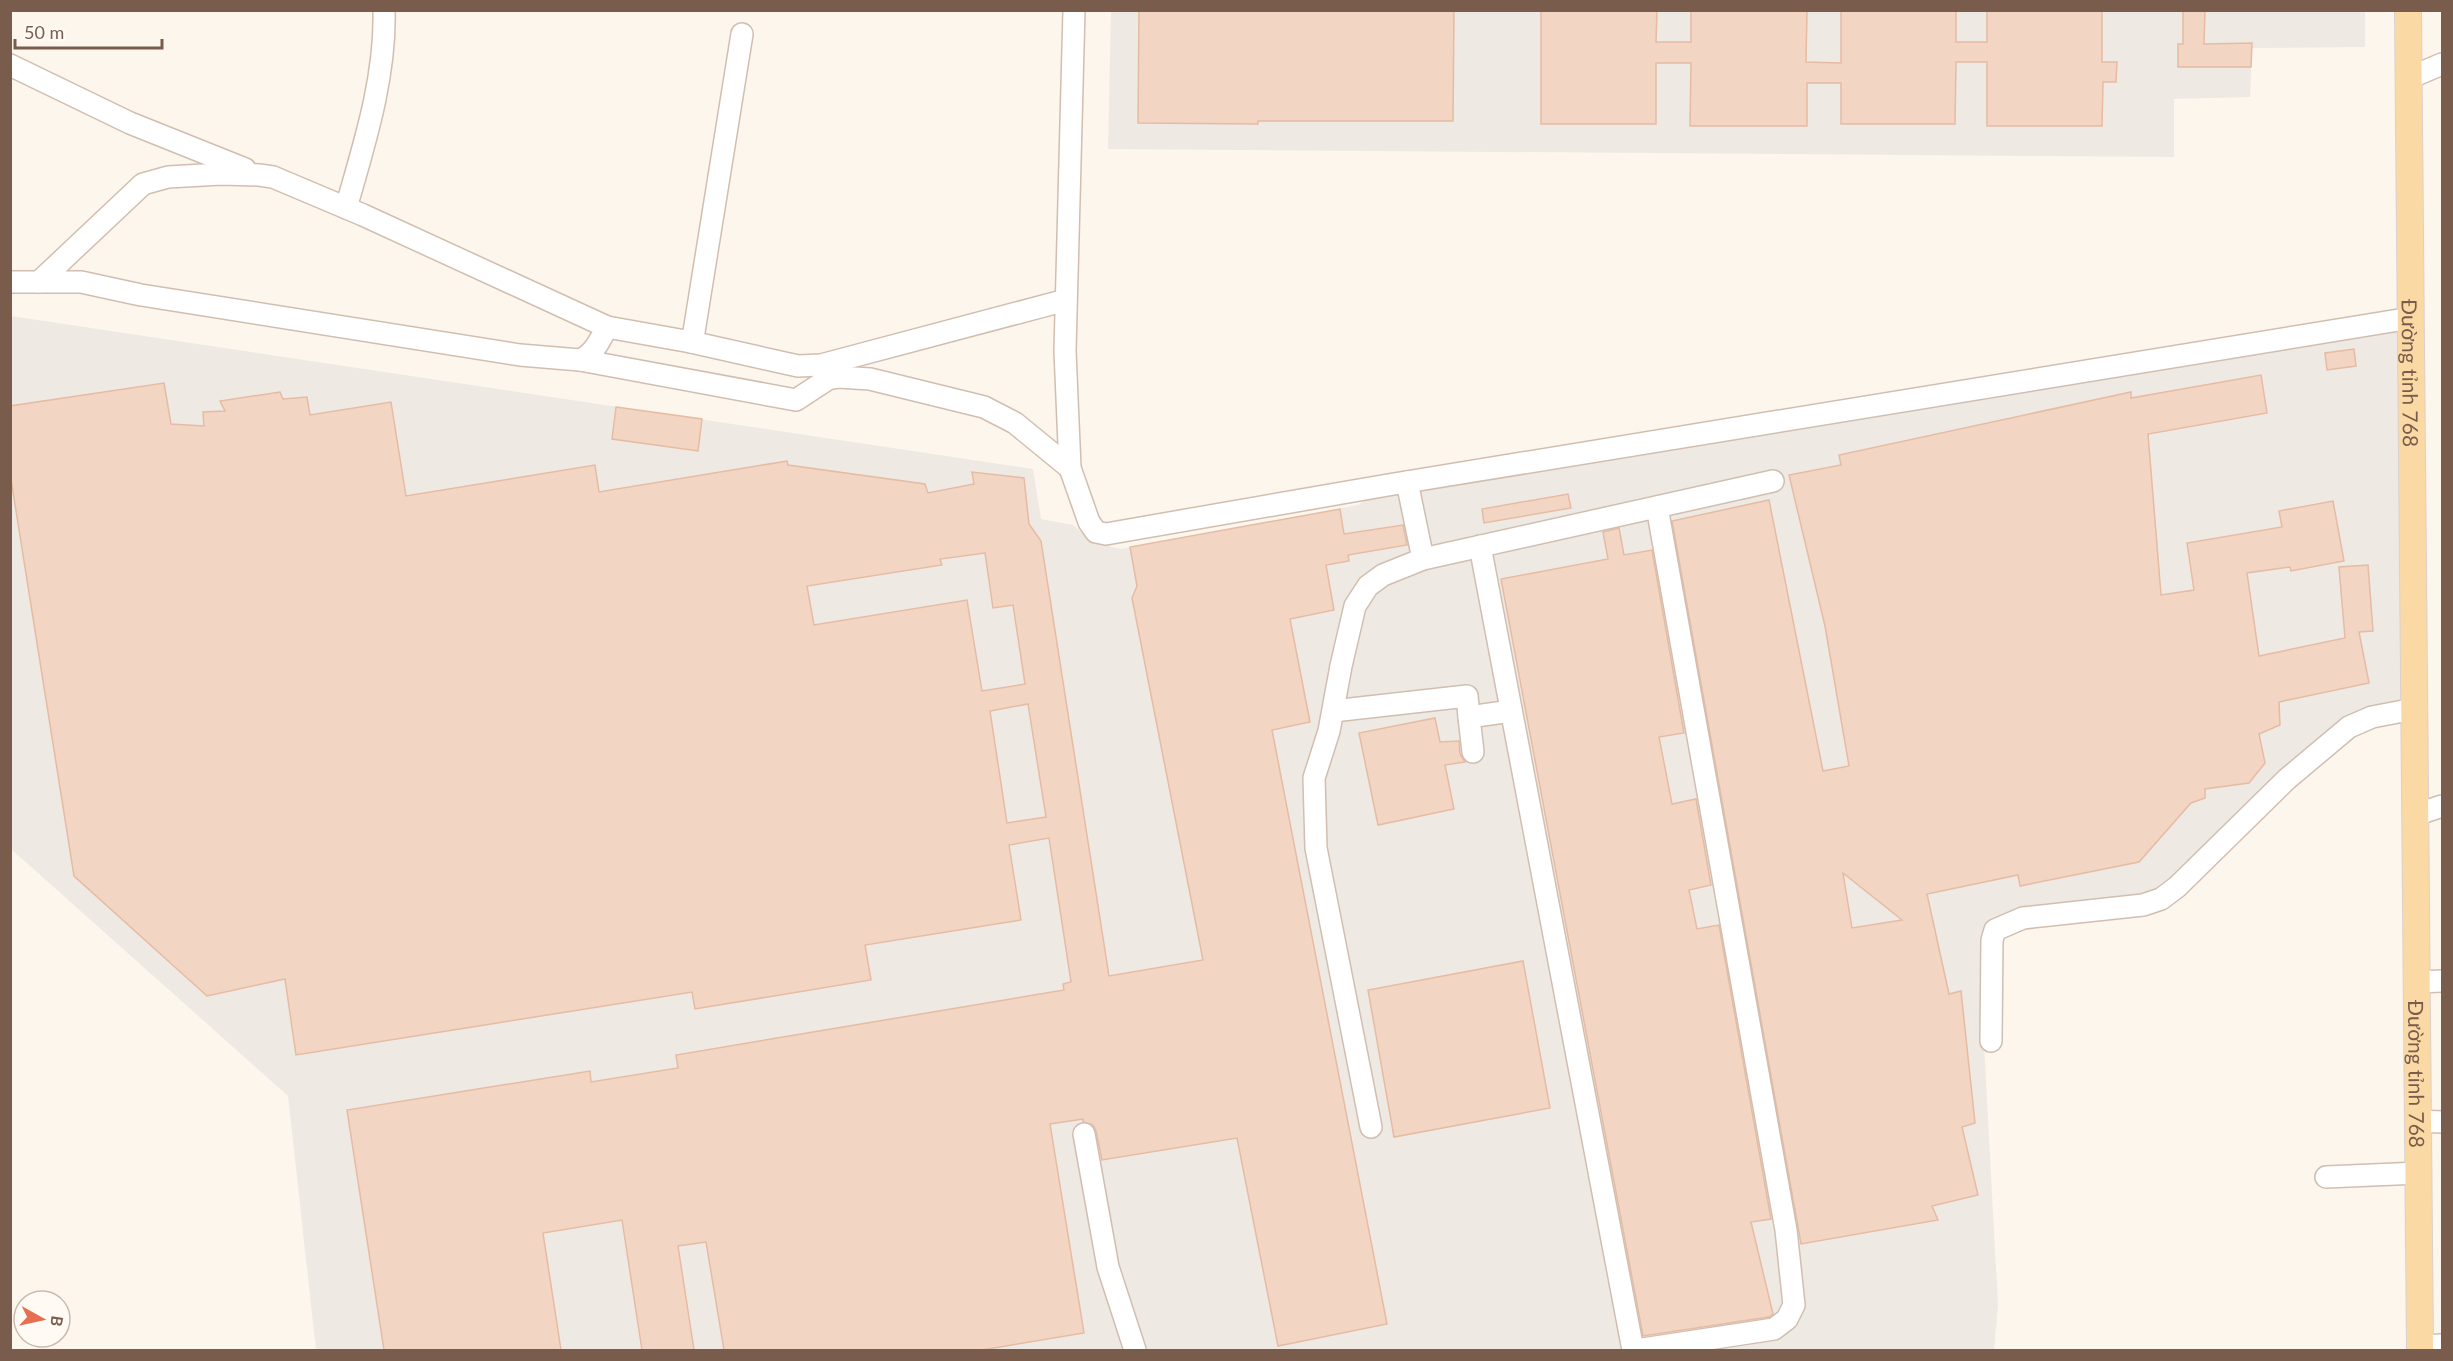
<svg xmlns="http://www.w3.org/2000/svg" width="2453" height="1361" viewBox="0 0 2453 1361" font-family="Lato,sans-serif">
<rect width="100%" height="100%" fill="#fdf6ec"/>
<g fill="#efe9e4">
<polygon points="1111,11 2365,11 2365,47 2252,48 2250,97 2174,99 2174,157 1108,149"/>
<polygon points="11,316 1033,469 1041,519 1073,525 1092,542 1121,549 1358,505 1388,485 2404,319 2406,706 2370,710 2156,894 1990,924 1984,1044 1998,1306 1994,1350 316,1350 288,1096 11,849"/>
</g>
<g fill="#f3d5c3" stroke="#e6bba3" stroke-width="1.5" fill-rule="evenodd">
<polygon points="1139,10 1454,10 1453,121 1258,121 1258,124 1138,123"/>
<polygon points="1541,10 1657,10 1656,42 1691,42 1691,10 1807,10 1806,62 1841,63 1841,10 1956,10 1956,42 1987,42 1987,10 2102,10 2102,62 2117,62 2116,82 2103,82 2102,126 1987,126 1987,62 1956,62 1955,124 1841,124 1841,83 1807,83 1807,126 1690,126 1691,63 1656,63 1656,124 1541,124"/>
<polygon points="2183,10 2205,10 2204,44 2252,43 2251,67 2178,67 2178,44 2183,44"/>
<polygon points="2354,349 2356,366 2327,370 2325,353"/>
<path d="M 2261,375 L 2267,413 L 2148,434 L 2161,595 L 2194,590 L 2187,543 L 2282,527 L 2279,511 L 2333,501 L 2344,561 L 2291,571 L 2290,567 L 2247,573 L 2259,656 L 2345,638 L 2339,567 L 2368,565 L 2373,631 L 2359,632 L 2369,683 L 2279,702 L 2280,725 L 2259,734 L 2265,763 L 2249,783 L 2205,789 L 2205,798 L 2191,803 L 2139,862 L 2020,886 L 2018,875 L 1927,894 L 1949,994 L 1961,991 L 1975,1123 L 1962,1127 L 1978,1195 L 1932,1206 L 1938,1220 L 1801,1244 L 1672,521 L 1769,500 L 1823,771 L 1849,766 L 1825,626 L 1789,475 L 1841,465 L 1839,455 L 2131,392 L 2131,398 ZM 1843,873 L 1902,920 L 1852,928 Z"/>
<path d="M 164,383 L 171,424 L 204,426 L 203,412 L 225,411 L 220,401 L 280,392 L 283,399 L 307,397 L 310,415 L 391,402 L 406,496 L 595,465 L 599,492 L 787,461 L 788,465 L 925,484 L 928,493 L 974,484 L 972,472 L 1024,478 L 1029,524 L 1041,541 L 1109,976 L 1203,960 L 1132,598 L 1137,586 L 1130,547 L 1340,509 L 1344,534 L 1403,525 L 1407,545 L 1348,555 L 1349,561 L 1326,565 L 1334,610 L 1290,619 L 1310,722 L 1272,730 L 1387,1324 L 1278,1346 L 1237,1138 L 1102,1160 L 1096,1131 L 1093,1125 L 1083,1122 L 1083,1119 L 1050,1124 L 1084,1333 L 982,1350 L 724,1350 L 706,1242 L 678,1246 L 694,1350 L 642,1350 L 622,1220 L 543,1233 L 561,1350 L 384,1350 L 347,1110 L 590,1071 L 591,1082 L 678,1068 L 676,1055 L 1064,990 L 1063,984 L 1071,982 L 1049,838 L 1009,845 L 1021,920 L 865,945 L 871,980 L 695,1009 L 692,992 L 296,1055 L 285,979 L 207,996 L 74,876 L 10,473 L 10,406 ZM 985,553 L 993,608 L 1013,605 L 1025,684 L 982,691 L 967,600 L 814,625 L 807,586 L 942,565 L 940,559 ZM 1028,704 L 1046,817 L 1007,823 L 990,711 Z"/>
<polygon points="616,407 702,419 698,451 612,439"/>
<polygon points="1568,494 1571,508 1484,523 1482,509"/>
<polygon points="1619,528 1624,555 1652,550 1684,733 1659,737 1672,804 1696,799 1711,885 1689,890 1697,929 1719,925 1771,1219 1751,1222 1773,1314 1769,1317 1643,1336 1501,579 1608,559 1603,532"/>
<polygon points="1435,718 1440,742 1459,741 1460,754 1465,762 1445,765 1454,809 1378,825 1359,733"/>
<polygon points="1523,961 1550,1108 1394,1137 1368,990"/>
</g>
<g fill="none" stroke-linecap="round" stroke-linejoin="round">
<defs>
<g id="minor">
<polyline points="1074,10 1065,351 1070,468 1089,522 1096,532 1106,534 1388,485 2411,318"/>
<polyline points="10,65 130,123 245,169"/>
<polyline points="2409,78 2442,64"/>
<path d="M 346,208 C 364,145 386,77 384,10"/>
<path d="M 10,282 L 81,282 L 141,295 L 520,355 L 580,360 C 594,354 600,340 607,327"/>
<polyline points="39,282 143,184 168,177 221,174 259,175 273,177 363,215 607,327 691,342 798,366 821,365 1066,300"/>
<polyline points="691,342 693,338 742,34"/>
<polyline points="580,360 796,400 828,379 838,377 870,379 984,407 1015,423 1070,468"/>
<polyline points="1407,482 1423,559"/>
<polyline points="1480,546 1633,1350"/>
<polyline points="1333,711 1467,696 1469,717 1511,711"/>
<polyline points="1469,717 1473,752"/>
<polyline points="2415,815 2442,806"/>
<polyline points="2417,982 2442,981"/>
<polyline points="1991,1041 1992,940 1995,930 2023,918 2143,905 2161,899 2177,887 2287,779 2349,727 2372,717 2414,709"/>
<polyline points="2418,1121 2442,1122"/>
<polyline points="1371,1127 1316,848 1314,778 1329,731 1341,666 1355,606 1368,586 1383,575 1423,559 1773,481"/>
<polyline points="1084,1134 1108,1267 1135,1350"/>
<polyline points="2326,1177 2419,1173"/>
<polyline points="2420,1346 2442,1345"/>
<polyline points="1636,1350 1774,1329 1787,1319 1794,1305 1786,1230 1657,507"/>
</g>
<g id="major">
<path id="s1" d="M 2408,10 L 2420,1350"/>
</g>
</defs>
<use href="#minor" stroke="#d1beb0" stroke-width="24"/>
<use href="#major" stroke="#dad1cd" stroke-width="28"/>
<use href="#minor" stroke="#fff" stroke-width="21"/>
<use href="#major" stroke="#fbd9a5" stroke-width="26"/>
</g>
<g text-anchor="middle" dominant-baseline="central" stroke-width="6" stroke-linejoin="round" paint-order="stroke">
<g font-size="21" fill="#7a5c4d" stroke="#fffaf3">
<text stroke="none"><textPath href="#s1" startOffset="363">Đường tỉnh 768</textPath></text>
<text stroke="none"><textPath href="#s1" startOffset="1064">Đường tỉnh 768</textPath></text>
</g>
</g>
<rect width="2453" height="1361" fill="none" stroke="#7a5c4d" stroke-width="24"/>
<g transform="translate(42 1319) rotate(98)"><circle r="28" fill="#fffaf3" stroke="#cabbb1" stroke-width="1.5"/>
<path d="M0-4.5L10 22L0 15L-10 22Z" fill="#e76f51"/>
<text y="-9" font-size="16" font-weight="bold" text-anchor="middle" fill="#7a5c4d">B</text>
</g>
<path d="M15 39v9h147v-9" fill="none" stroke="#7a5c4d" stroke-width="3"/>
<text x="24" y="39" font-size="18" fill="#7a5c4d" stroke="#fffaf3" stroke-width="4.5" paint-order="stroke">50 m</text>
</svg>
